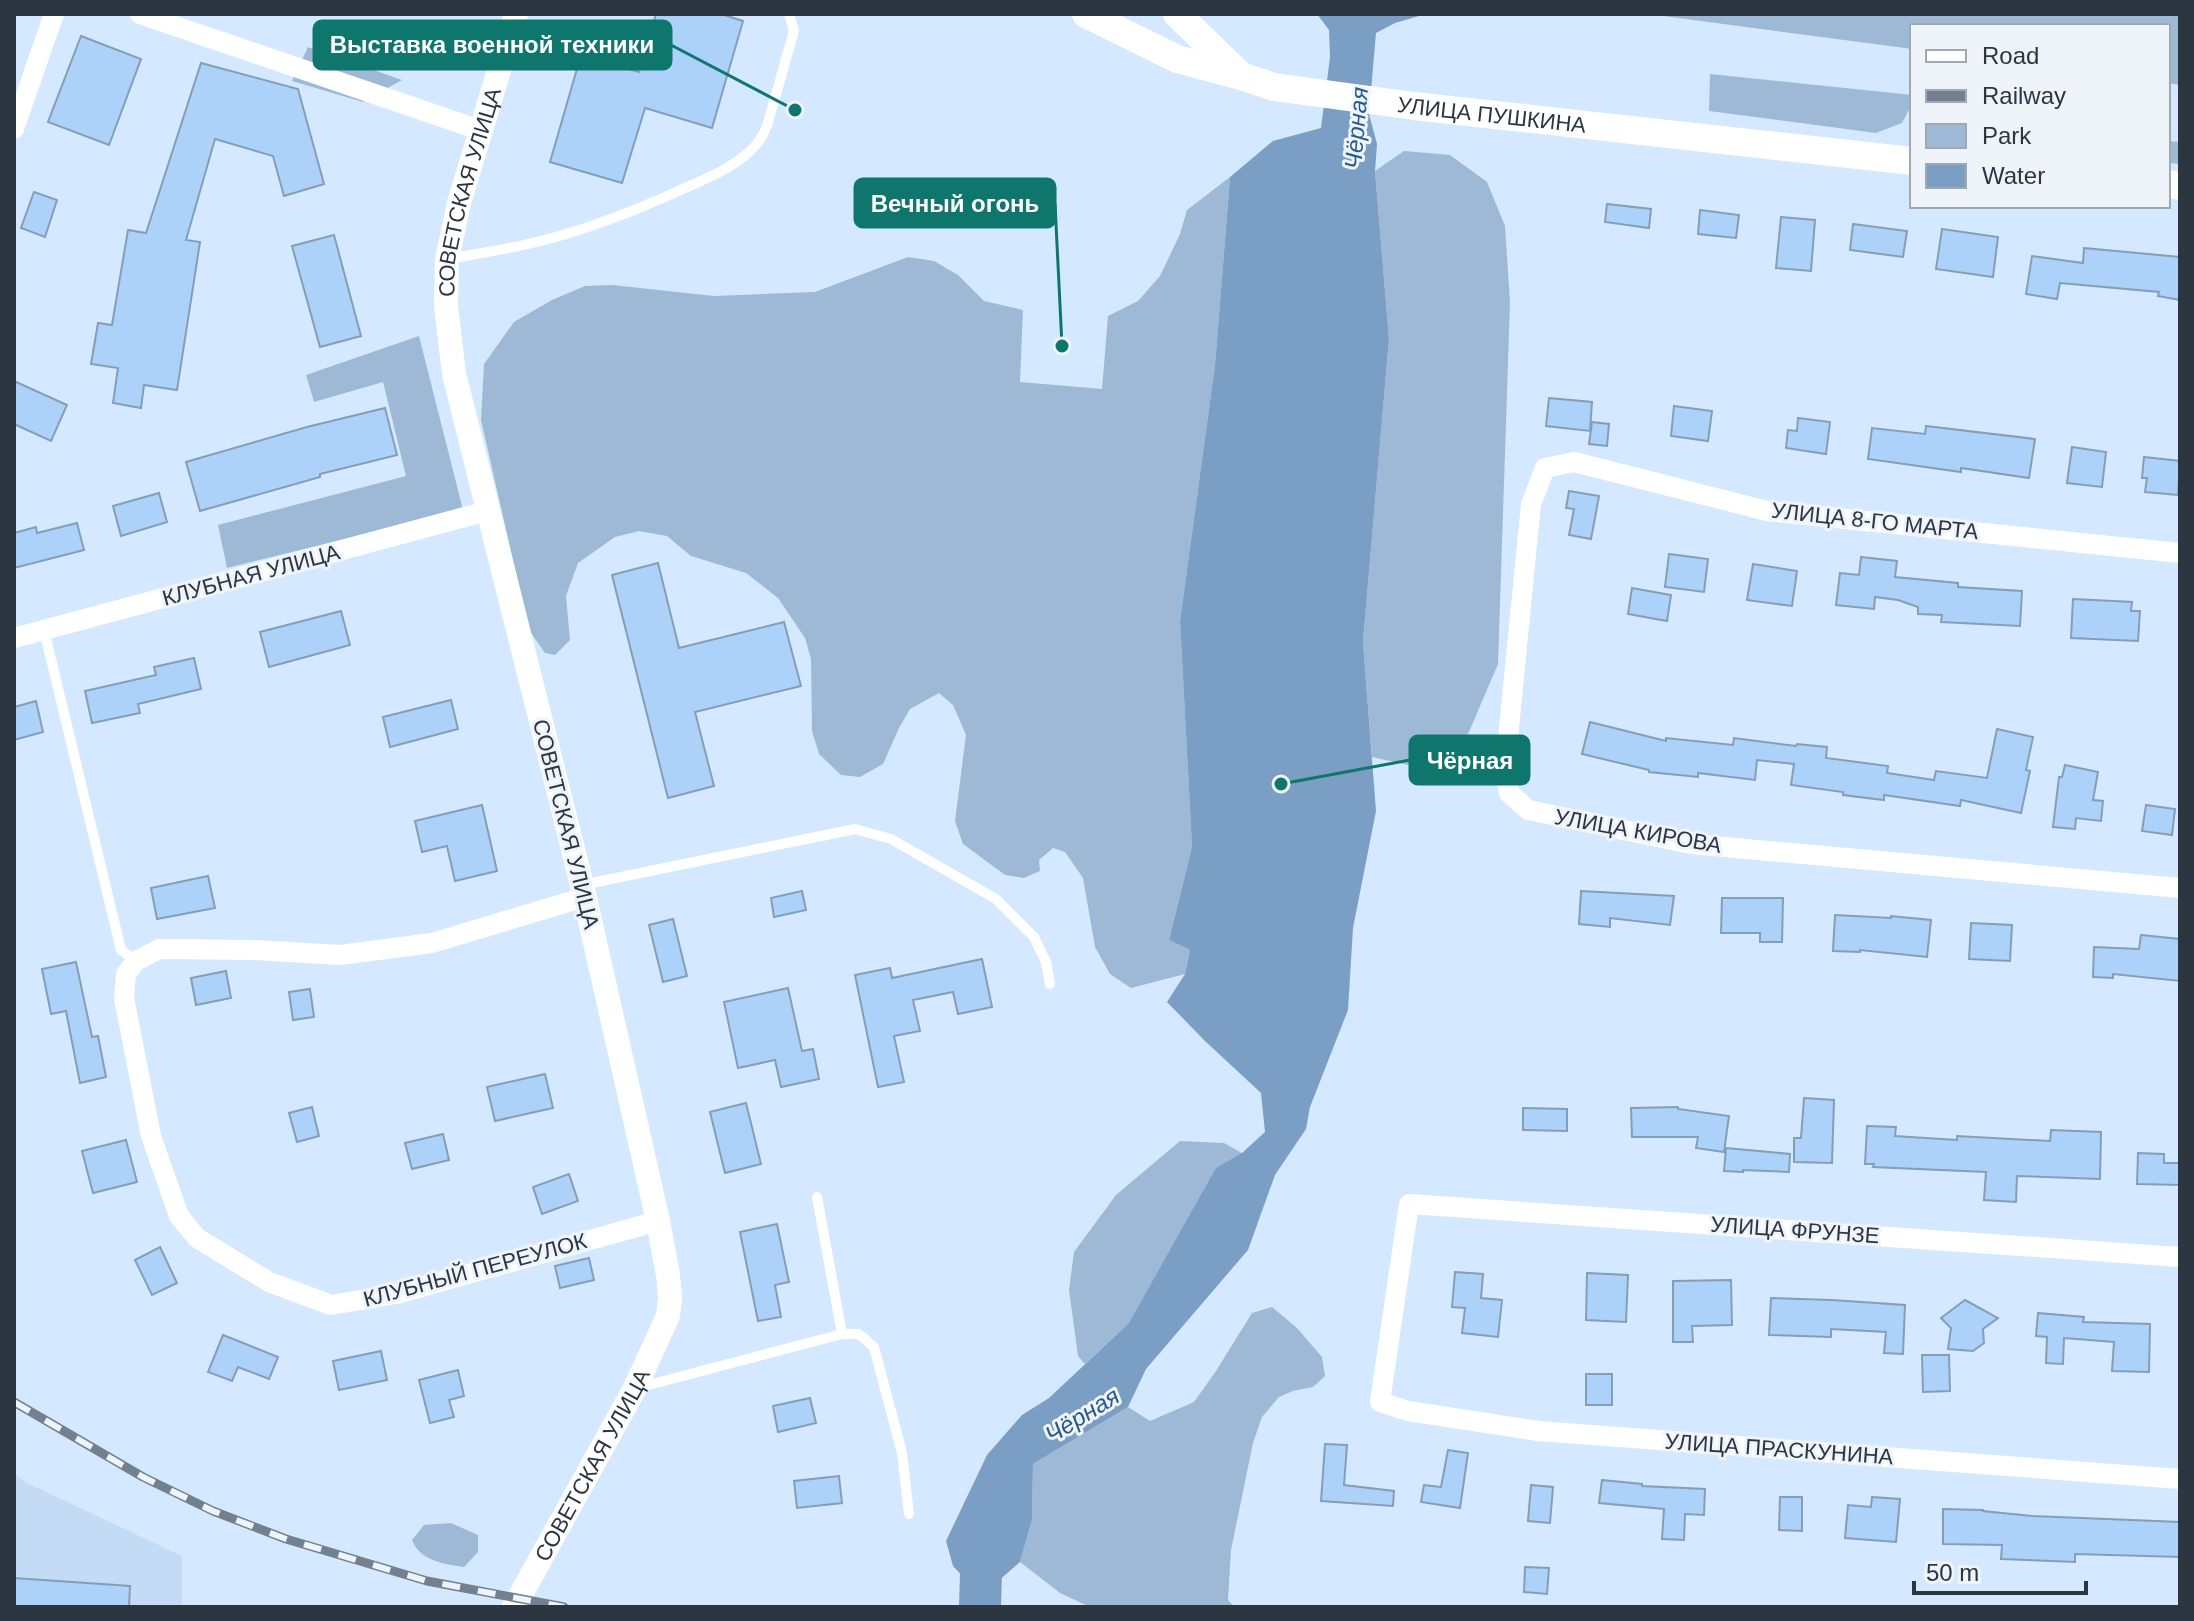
<svg xmlns="http://www.w3.org/2000/svg" width="2194" height="1621" viewBox="0 0 2194 1621" font-family="Helvetica,sans-serif">
<rect width="100%" height="100%" fill="#d4e9ff"/>
<polygon fill="#c3dbf5" points="14,1473 27,1483 182,1556 182,1607 14,1607"/>
<g fill="#9eb9d5">
<polygon points="1648,14 2180,14 2180,85 2168,83 2168,26 1912,26 1912,49"/>
<polygon points="308,47 402,80 363,102 292,81"/>
<polygon points="1710,74 1912,95 1912,104 1902,123 1876,133 1709,111"/>
<polygon points="2168,141 2180,142 2180,164 2168,163"/>
<polygon points="1404,151 1450,155 1487,182 1505,226 1510,302 1498,664 1468,734 1434,757 1408,765 1372,757 1363,642 1389,339 1375,171"/>
<polygon points="1230,177 1215,365 1180,621 1192,847 1169,940 1190,950 1185,974 1131,988 1110,974 1095,947 1083,878 1065,852 1053,848 1039,860 1040,871 1024,878 1005,875 963,844 955,821 966,735 953,705 939,693 910,709 899,728 883,764 860,777 841,775 819,754 812,731 811,659 805,638 778,598 746,573 691,556 667,536 639,531 615,537 578,563 566,596 570,640 555,655 545,653 529,630 481,420 484,364 514,322 552,300 585,286 612,285 714,296 815,292 908,257 934,261 958,275 984,301 1023,310 1020,382 1102,389 1108,316 1138,301 1160,276 1180,234 1187,210"/>
<polygon points="419,336 463,510 227,568 218,525 406,476 383,382 314,402 306,375"/>
<polygon points="1180,1141 1224,1143 1242,1153 1129,1323 1085,1364 1078,1356 1069,1290 1074,1252 1116,1195"/>
<polygon points="1272,1307 1297,1328 1322,1357 1325,1376 1313,1387 1293,1391 1279,1397 1262,1417 1253,1443 1231,1550 1228,1600 1234,1607 1090,1607 1060,1593 1020,1562 1032,1520 1033,1464 1128,1407 1150,1421 1194,1402 1216,1371 1252,1313"/>
<path d="M 451,1523 L 478,1535 L 478,1552 L 464,1567 C 444,1564 420,1561 412,1540 L 424,1525 Z"/>
</g>
<polygon fill="#7b9fc4" points="1317,14 1426,14 1395,23 1376,33 1369,114 1377,144 1375,171 1389,339 1363,642 1376,811 1353,928 1348,1010 1310,1107 1306,1129 1275,1175 1248,1250 1146,1369 1128,1407 1033,1464 1032,1520 1020,1562 981,1596 953,1566 946,1541 987,1455 1022,1415 1049,1398 1129,1323 1216,1168 1242,1153 1265,1132 1261,1093 1205,1041 1167,1002 1185,974 1190,950 1169,940 1192,847 1180,621 1215,365 1230,177 1273,141 1321,128 1330,57 1329,30"/>
<g fill="none" stroke-linecap="round" stroke-linejoin="round">
<polyline stroke="#7b9fc4" stroke-width="42" points="980,1607 982,1540"/>
</g>
<g fill="#acd2f9" stroke="#859eb7" stroke-width="2">
<polygon points="656,14 721,14 743,21 712,128 645,108 622,183 550,162 581,55 639,72"/>
<polygon points="81,36 141,59 109,145 48,122"/>
<polygon points="201,63 298,89 324,184 284,196 273,156 215,139 186,240 200,242 177,390 144,385 141,408 113,403 118,368 91,364 98,323 112,325 128,230 146,233"/>
<polygon points="34,192 57,200 45,237 21,228"/>
<polygon points="1607,204 1651,209 1649,228 1605,222"/>
<polygon points="1700,210 1739,215 1736,238 1698,234"/>
<polygon points="1781,217 1815,220 1811,271 1776,268"/>
<polygon points="1853,224 1907,231 1903,257 1850,250"/>
<polygon points="1942,229 1998,237 1993,277 1936,269"/>
<polygon points="334,235 361,336 320,347 292,246"/>
<polygon points="2084,248 2180,257 2180,300 2158,296 2159,292 2060,283 2057,299 2026,294 2032,256 2083,263"/>
<polygon points="14,381 67,405 51,441 14,424"/>
<polygon points="1549,398 1592,402 1590,431 1546,426"/>
<polygon points="1674,406 1712,411 1708,441 1671,436"/>
<polygon points="385,408 397,455 320,474 320,477 200,511 186,462 307,427"/>
<polygon points="1798,418 1830,422 1826,454 1786,448 1788,430 1797,431"/>
<polygon points="1592,422 1609,424 1607,446 1589,444"/>
<polygon points="1926,426 2035,439 2029,478 1961,468 1961,472 1868,459 1872,428 1925,434"/>
<polygon points="2072,447 2106,452 2102,487 2067,483"/>
<polygon points="2144,457 2180,461 2178,495 2145,492 2147,478 2142,478"/>
<polygon points="1569,491 1599,496 1591,539 1569,535 1574,509 1566,508"/>
<polygon points="159,493 167,522 121,536 113,506"/>
<polygon points="77,523 84,550 14,568 14,533 36,527 37,533"/>
<polygon points="1669,554 1708,559 1704,592 1665,587"/>
<polygon points="1861,557 1897,561 1895,577 1958,583 1958,587 2022,591 2020,626 1941,622 1942,615 1918,614 1918,607 1898,600 1875,597 1874,609 1836,605 1840,573 1859,575"/>
<polygon points="658,563 679,648 784,622 801,686 695,712 714,786 668,798 612,575"/>
<polygon points="1753,564 1797,571 1792,606 1747,600"/>
<polygon points="1632,588 1671,595 1667,621 1628,614"/>
<polygon points="2073,599 2132,602 2131,611 2140,611 2138,641 2071,638"/>
<polygon points="341,611 350,645 269,667 260,632"/>
<polygon points="194,658 201,689 138,704 140,713 92,723 85,691 156,675 154,667"/>
<polygon points="451,700 458,729 390,747 383,717"/>
<polygon points="36,701 43,732 14,740 14,707"/>
<polygon points="1590,722 1666,741 1666,738 1733,745 1734,738 1796,746 1797,744 1827,747 1826,758 1888,766 1887,773 1934,780 1936,771 1987,778 1997,729 2033,737 2026,770 2030,771 2021,813 1961,800 1960,806 1884,795 1884,800 1843,795 1843,792 1791,785 1794,764 1757,760 1755,780 1698,773 1698,777 1649,772 1649,770 1582,754"/>
<polygon points="2065,765 2098,772 2093,800 2103,801 2101,821 2076,818 2075,829 2053,827 2059,777 2062,777"/>
<polygon points="482,805 497,871 455,881 447,846 422,852 415,821"/>
<polygon points="2146,805 2175,809 2172,835 2142,831"/>
<polygon points="208,876 215,908 157,919 151,888"/>
<polygon points="802,891 806,910 774,917 771,898"/>
<polygon points="1581,891 1674,896 1670,925 1610,918 1610,927 1579,924"/>
<polygon points="1722,898 1783,898 1782,942 1760,942 1760,933 1721,933"/>
<polygon points="1835,915 1891,918 1891,916 1931,920 1927,957 1860,950 1860,952 1833,951"/>
<polygon points="673,919 687,976 663,982 649,925"/>
<polygon points="1971,923 2012,925 2010,961 1969,959"/>
<polygon points="2141,935 2180,939 2180,981 2113,974 2113,978 2093,977 2094,947 2139,949"/>
<polygon points="982,959 992,1007 958,1014 953,992 913,1000 920,1031 894,1036 904,1082 878,1087 855,975 890,968 892,978"/>
<polygon points="76,962 92,1037 98,1036 106,1077 80,1083 66,1011 51,1014 42,969"/>
<polygon points="226,971 231,998 196,1005 191,978"/>
<polygon points="788,988 802,1051 813,1049 819,1079 781,1087 775,1060 738,1068 724,1002"/>
<polygon points="310,989 314,1017 293,1020 289,992"/>
<polygon points="545,1074 553,1108 495,1121 487,1087"/>
<polygon points="1804,1098 1834,1100 1832,1163 1794,1162 1794,1138 1801,1138"/>
<polygon points="746,1103 761,1164 725,1173 710,1112"/>
<polygon points="312,1107 319,1136 297,1142 289,1113"/>
<polygon points="1678,1107 1678,1109 1729,1116 1724,1152 1696,1148 1698,1137 1632,1137 1631,1108"/>
<polygon points="1523,1108 1567,1109 1567,1131 1523,1130"/>
<polygon points="1867,1126 1896,1127 1895,1136 1957,1140 1957,1136 2050,1141 2051,1130 2101,1132 2100,1179 2017,1176 2016,1202 1984,1200 1986,1172 1873,1167 1874,1164 1865,1164"/>
<polygon points="443,1134 449,1160 412,1169 405,1143"/>
<polygon points="126,1140 137,1182 93,1193 82,1151"/>
<polygon points="1726,1148 1790,1154 1789,1172 1743,1170 1743,1172 1724,1171"/>
<polygon points="2138,1153 2164,1154 2164,1163 2180,1163 2180,1185 2137,1184"/>
<polygon points="569,1174 578,1201 542,1214 533,1187"/>
<polygon points="777,1224 789,1282 775,1285 781,1317 758,1321 740,1232"/>
<polygon points="160,1247 177,1283 152,1295 135,1260"/>
<polygon points="589,1258 594,1280 560,1288 555,1266"/>
<polygon points="1455,1272 1483,1274 1481,1298 1502,1300 1498,1337 1462,1333 1465,1308 1452,1307"/>
<polygon points="1587,1273 1628,1275 1626,1322 1586,1320"/>
<polygon points="1731,1280 1732,1325 1692,1326 1693,1342 1673,1342 1673,1281"/>
<polygon points="1771,1298 1832,1300 1905,1305 1903,1354 1884,1353 1886,1332 1831,1329 1831,1337 1769,1335"/>
<polygon points="1965,1300 1998,1318 1983,1329 1984,1343 1973,1351 1948,1349 1951,1328 1941,1318"/>
<polygon points="2038,1313 2084,1317 2083,1322 2150,1324 2149,1372 2112,1371 2114,1342 2064,1338 2063,1364 2046,1363 2047,1337 2036,1336"/>
<polygon points="223,1335 278,1357 269,1379 238,1367 232,1381 208,1372"/>
<polygon points="381,1351 387,1380 339,1390 333,1361"/>
<polygon points="1922,1355 1949,1355 1950,1391 1923,1392"/>
<polygon points="458,1370 464,1396 449,1400 454,1417 430,1423 419,1380"/>
<rect x="1586" y="1374" width="26" height="31"/>
<polygon points="810,1398 816,1423 778,1432 773,1406"/>
<polygon points="1325,1444 1347,1445 1344,1485 1394,1491 1393,1506 1321,1501"/>
<polygon points="1448,1450 1468,1453 1460,1508 1421,1502 1424,1485 1441,1487"/>
<polygon points="839,1476 842,1503 797,1508 794,1481"/>
<polygon points="1602,1480 1642,1484 1642,1486 1705,1489 1704,1515 1685,1514 1684,1540 1662,1539 1664,1509 1599,1503"/>
<polygon points="1531,1485 1553,1487 1550,1523 1528,1521"/>
<polygon points="1780,1497 1802,1497 1802,1531 1779,1530"/>
<polygon points="1872,1497 1900,1499 1896,1542 1845,1538 1848,1505 1871,1507"/>
<polygon points="1943,1509 1983,1510 1983,1511 2032,1516 2180,1522 2180,1557 2075,1554 2075,1562 2001,1559 2002,1545 1943,1544"/>
<polygon points="1525,1567 1549,1568 1547,1594 1524,1592"/>
<polygon points="14,1578 130,1586 129,1607 14,1607"/>
</g>
<g fill="none" stroke-linecap="round" stroke-linejoin="round">
<g stroke="#fff" stroke-width="10">
<path d="M 448,259 C 475,254 502,250 528,244 C 582,232 635,211 685,188 C 708,178 732,168 750,151 C 758,144 763,136 767,126 L 794,31 L 789,14"/>
<polyline points="44,630 121,950 136,961"/>
<polyline points="582,885 855,829 891,839 996,899 1034,937 1046,962 1050,984"/>
<polyline points="817,1197 842,1334"/>
<polyline points="637,1388 842,1334 859,1334 874,1347 902,1453 909,1514"/>
</g>
<g stroke="#fff" stroke-width="20">
<polyline points="140,14 480,130"/>
<polyline points="14,129 54,14"/>
<polyline points="2180,553 1767,511 1574,462 1545,468 1531,504 1505,769 1509,793 1528,810 1691,844 2180,888"/>
<polyline points="14,638 487,511"/>
<polyline points="585,897 432,943 340,955 255,950 159,949 136,961 126,974 124,998 151,1136 179,1216 197,1238 269,1282 331,1305 396,1294 658,1221"/>
<polyline points="2180,1257 1409,1204 1380,1402 1408,1411 1538,1431 2180,1479"/>
</g>
<path stroke="#fff" stroke-width="24" id="s1" d="M 514,1607 L 635,1388 L 668,1316 L 670,1297 L 668,1275 L 658,1221 L 582,885 L 454,374 L 446,306 L 447,260 L 459,203 L 516,14"/>
<g stroke="#fff" stroke-width="28">
<path id="s2" d="M 1086,14 L 1177,59 L 1241,76 L 1274,87 L 1414,106 L 1912,161"/>
<polyline points="1177,14 1238,73"/>
<polyline points="2168,184 2180,186"/>
</g>
<defs>
<polyline id="rail" points="14,1402 143,1477 213,1511 286,1539 427,1581 564,1607"/>
</defs>
<use href="#rail" stroke="#72808f" stroke-width="9"/>
<use href="#rail" stroke="#eff4fa" stroke-width="6" stroke-dasharray="18" stroke-linecap="butt"/>
</g>
<g text-anchor="middle" dominant-baseline="central" stroke-width="6" stroke-linejoin="round" paint-order="stroke">
<g font-size="22" fill="#2c3640" stroke="#eff4fa">
<text stroke="none"><textPath href="#s2" startOffset="422">УЛИЦА ПУШКИНА</textPath></text>
<text stroke="none"><textPath href="#s1" startOffset="1482">СОВЕТСКАЯ УЛИЦА</textPath></text>
<text transform="translate(1875 521) rotate(6)">УЛИЦА 8-ГО МАРТА</text>
<text transform="translate(251 575) rotate(-15)">КЛУБНАЯ УЛИЦА</text>
<text transform="translate(566 824) rotate(76)">СОВЕТСКАЯ УЛИЦА</text>
<text transform="translate(1638 831) rotate(10)">УЛИЦА КИРОВА</text>
<text transform="translate(1795 1230) rotate(4)">УЛИЦА ФРУНЗЕ</text>
<text transform="translate(475 1270) rotate(-15)">КЛУБНЫЙ ПЕРЕУЛОК</text>
<text transform="translate(1779 1449) rotate(4)">УЛИЦА ПРАСКУНИНА</text>
<text stroke="none"><textPath href="#s1" startOffset="162">СОВЕТСКАЯ УЛИЦА</textPath></text>
</g>
<g font-size="24" font-style="italic" fill="#255a8b" stroke="#eff4fa">
<text transform="translate(1356 128) rotate(-85)">Чёрная</text>
<text transform="translate(1082 1415) rotate(-32)">Чёрная</text>
</g>
</g>
<path fill="none" stroke="#0f766e" stroke-width="3" d="M795 110L671 45M1062 346L1055 203M1281 784L1410 760"/>
<g fill="#0f766e" stroke="#eff4fa" stroke-width="3">
<circle cx="795" cy="110" r="8"/>
<circle cx="1062" cy="346" r="8"/>
<circle cx="1281" cy="784" r="8"/>
</g>
<g fill="#0f766e" stroke="#0f766e" stroke-width="3">
<rect x="314" y="21" width="357" height="48" rx="8"/>
<rect x="855" y="179" width="200" height="48" rx="8"/>
<rect x="1410" y="736" width="119" height="48" rx="8"/>
</g>
<g font-size="24" text-anchor="middle" font-weight="bold" fill="#fff">
<text x="492" y="53">Выставка военной техники</text>
<text x="955" y="212">Вечный огонь</text>
<text x="1470" y="769">Чёрная</text>
</g>
<rect width="2194" height="1621" fill="none" stroke="#2c3640" stroke-width="32"/>
<rect x="1910" y="24" width="260" height="184" fill="#eff4fa" stroke="#a1a8b0" stroke-width="2"/>
<rect x="1926" y="50" width="40" height="12" fill="#ffffff" stroke="#a1a8b0" stroke-width="2"/>
<text x="1982" y="64" font-size="24" fill="#2c3640">Road</text>
<rect x="1926" y="90" width="40" height="12" fill="#72808f" stroke="#a1a8b0" stroke-width="2"/>
<text x="1982" y="104" font-size="24" fill="#2c3640">Railway</text>
<rect x="1926" y="124" width="40" height="24" fill="#9eb9d5" stroke="#a1a8b0" stroke-width="2"/>
<text x="1982" y="144" font-size="24" fill="#2c3640">Park</text>
<rect x="1926" y="164" width="40" height="24" fill="#7b9fc4" stroke="#a1a8b0" stroke-width="2"/>
<text x="1982" y="184" font-size="24" fill="#2c3640">Water</text>
<path d="M1914 1581v12h172v-12" fill="none" stroke="#2c3640" stroke-width="4"/>
<text x="1926" y="1581" font-size="24" fill="#2c3640" stroke="#eff4fa" stroke-width="6" paint-order="stroke">50 m</text>
</svg>
